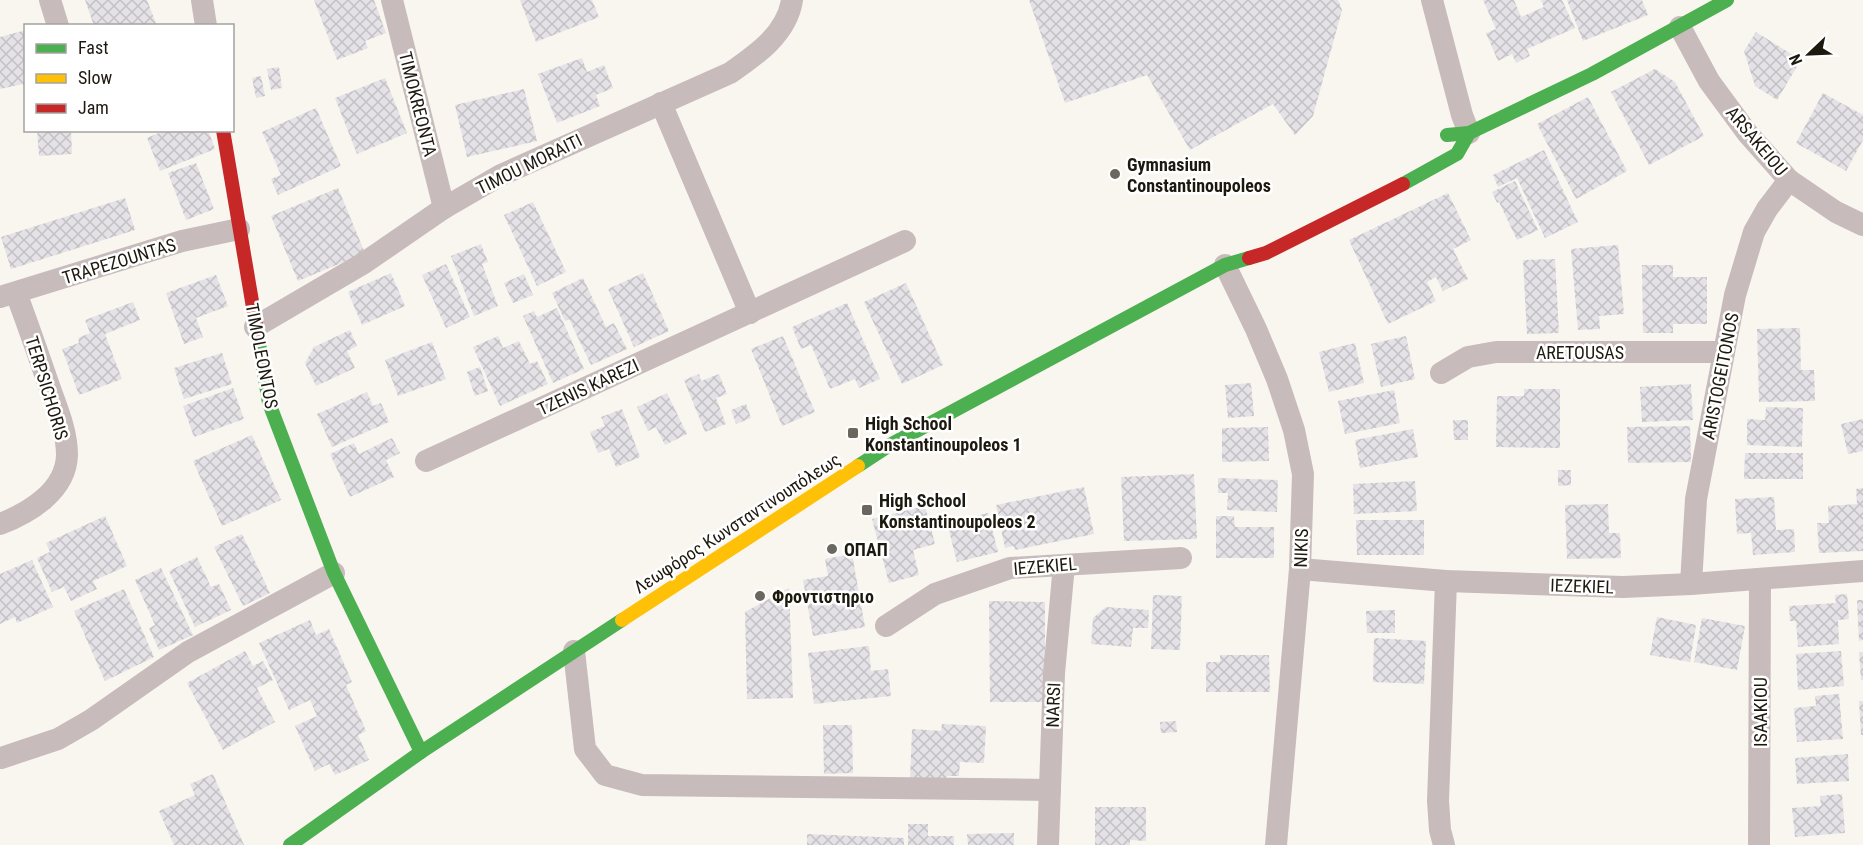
<svg xmlns="http://www.w3.org/2000/svg" width="1863" height="845" viewBox="0 0 1863 845" font-family="'Roboto Condensed',sans-serif">
<defs>
<pattern id="building-cross-hatch" width="8" height="8" patternUnits="userSpaceOnUse" patternTransform="scale(1.5)"><rect width="8" height="8" fill="#e4e2e6"/><path d="M0 0l8 8M0 8l8-8" fill="none" stroke="#c3c1c4"/></pattern>
</defs>
<rect width="100%" height="100%" fill="#f9f6f0"/>
<g fill="url(#building-cross-hatch)">
<polygon points="85,0 147,0 157,26 94,26"/>
<polygon points="314,0 374,0 386,33 365,41 368,48 337,60"/>
<polygon points="520,0 592,0 599,17 536,42"/>
<polygon points="1029,0 1338,0 1342,10 1313,116 1295,135 1273,104 1190,150 1147,75 1065,103"/>
<polygon points="1483,0 1514,0 1521,17 1544,7 1541,0 1562,0 1575,28 1527,49 1530,56 1516,63 1512,54 1498,61 1486,33 1496,29"/>
<polygon points="1567,0 1642,0 1648,15 1583,41"/>
<polygon points="26,30 26,90 23,84 0,89 0,37"/>
<polygon points="1756,32 1801,60 1777,100 1755,86 1744,51"/>
<polygon points="582,58 587,72 604,65 613,88 596,95 600,106 557,123 538,74"/>
<polygon points="279,67 282,88 271,90 267,69"/>
<polygon points="1655,69 1675,82 1704,136 1649,165 1611,92"/>
<polygon points="261,76 265,96 256,98 252,78"/>
<polygon points="385,78 407,133 357,154 335,98"/>
<polygon points="524,89 537,141 467,157 455,105"/>
<polygon points="1823,93 1863,115 1863,140 1846,171 1796,143"/>
<polygon points="1588,97 1627,171 1576,199 1537,124"/>
<polygon points="316,108 341,166 278,195 271,179 281,175 262,132"/>
<polygon points="37,130 71,130 72,154 39,156"/>
<polygon points="166,130 208,130 215,149 160,171 147,138"/>
<polygon points="1544,150 1578,222 1545,238 1517,178 1498,187 1493,175"/>
<polygon points="196,163 214,209 186,220 168,173"/>
<polygon points="1515,181 1538,230 1517,240 1499,202 1497,203 1492,192"/>
<polygon points="338,188 365,253 298,281 271,216"/>
<polygon points="1448,193 1471,240 1453,249 1468,279 1443,291 1436,277 1427,282 1436,301 1388,324 1349,240"/>
<polygon points="125,198 135,230 11,269 1,237"/>
<polygon points="533,202 566,272 537,286 504,215"/>
<polygon points="481,244 488,262 482,264 498,306 474,316 451,256"/>
<polygon points="1618,245 1624,314 1599,316 1600,329 1578,330 1571,249"/>
<polygon points="1555,259 1559,333 1527,334 1523,260"/>
<polygon points="446,264 470,317 446,328 422,275"/>
<polygon points="1642,265 1673,265 1673,277 1707,277 1707,324 1673,324 1673,333 1643,333"/>
<polygon points="391,273 405,306 362,325 348,292"/>
<polygon points="643,273 669,331 634,347 608,289"/>
<polygon points="524,274 533,295 513,303 504,283"/>
<polygon points="216,275 228,306 196,318 203,337 184,344 166,293"/>
<polygon points="583,278 606,327 614,323 627,349 591,365 569,319 565,321 552,293"/>
<polygon points="906,283 943,365 902,384 864,302"/>
<polygon points="133,302 140,320 105,334 122,379 79,395 62,349 79,343 78,338 90,333 85,320"/>
<polygon points="847,303 880,379 859,388 855,379 830,389 811,345 801,349 792,327"/>
<polygon points="557,308 584,369 553,383 523,316 534,311 537,317"/>
<polygon points="1800,328 1801,370 1814,370 1815,401 1759,402 1757,329"/>
<polygon points="350,330 357,346 347,351 355,368 316,386 305,363 314,347"/>
<polygon points="498,336 503,348 519,341 530,364 537,361 548,384 500,406 473,347"/>
<polygon points="783,336 815,412 782,426 751,349"/>
<polygon points="1406,336 1415,379 1381,387 1371,344"/>
<polygon points="432,342 446,379 398,396 385,360"/>
<polygon points="1355,343 1364,383 1329,392 1319,352"/>
<polygon points="222,353 232,384 184,399 174,368"/>
<polygon points="480,367 488,391 475,396 467,372"/>
<polygon points="699,374 701,381 719,374 727,394 716,398 726,424 705,432 684,380"/>
<polygon points="1251,383 1254,416 1228,418 1225,385"/>
<polygon points="1691,384 1693,420 1642,422 1640,387"/>
<polygon points="233,388 244,419 194,437 183,406"/>
<polygon points="1524,389 1560,389 1560,448 1496,447 1497,396 1524,396"/>
<polygon points="1394,390 1400,423 1345,434 1338,401"/>
<polygon points="367,392 373,406 381,403 389,422 332,447 317,414"/>
<polygon points="667,393 687,434 665,445 656,427 648,431 637,407"/>
<polygon points="746,404 751,418 736,424 731,410"/>
<polygon points="1766,407 1803,408 1802,447 1747,445 1747,419 1765,420"/>
<polygon points="622,409 640,457 616,467 609,449 598,453 590,432 605,426 601,417"/>
<polygon points="1863,419 1863,451 1848,454 1841,424"/>
<polygon points="1453,420 1468,420 1468,440 1454,440"/>
<polygon points="1690,426 1691,462 1628,463 1627,427"/>
<polygon points="1268,427 1269,461 1222,462 1222,428"/>
<polygon points="1413,429 1418,457 1360,468 1355,440"/>
<polygon points="252,435 281,500 222,526 193,461"/>
<polygon points="392,438 400,453 386,460 394,477 350,497 330,454 354,443 359,454"/>
<polygon points="1745,453 1803,453 1803,479 1744,479"/>
<polygon points="1558,470 1571,470 1571,485 1558,486"/>
<polygon points="1194,474 1197,539 1124,541 1121,477"/>
<polygon points="1218,478 1278,480 1277,512 1227,510 1228,493 1218,493"/>
<polygon points="1415,481 1417,511 1354,514 1353,484"/>
<polygon points="1084,487 1094,534 1015,550 1014,546 1005,548 996,505"/>
<polygon points="1863,488 1863,551 1819,553 1817,523 1829,523 1828,506 1857,504 1856,489"/>
<polygon points="1774,497 1776,530 1794,529 1795,552 1753,555 1751,533 1737,534 1735,499"/>
<polygon points="1608,504 1609,533 1620,533 1621,558 1567,559 1565,505"/>
<polygon points="925,506 935,544 913,550 919,575 889,583 872,519"/>
<polygon points="988,513 998,552 957,562 947,523"/>
<polygon points="105,516 127,566 93,581 97,589 71,601 64,587 52,592 37,558 50,552 46,543"/>
<polygon points="1216,516 1234,516 1235,527 1274,527 1274,558 1216,558"/>
<polygon points="1356,520 1424,520 1424,555 1357,555"/>
<polygon points="242,534 270,593 243,606 214,547"/>
<polygon points="852,554 865,627 813,636 803,580 828,576 825,559"/>
<polygon points="197,557 211,587 219,584 231,610 195,627 169,571"/>
<polygon points="32,560 53,607 17,623 15,617 0,624 0,574"/>
<polygon points="161,568 193,635 159,650 149,628 155,625 135,580"/>
<polygon points="789,588 793,698 747,699 745,612"/>
<polygon points="124,589 154,657 105,681 74,611"/>
<polygon points="1847,594 1849,619 1838,620 1839,644 1798,647 1796,621 1790,621 1789,606 1836,603 1835,595"/>
<polygon points="1153,595 1182,596 1180,650 1151,649"/>
<polygon points="1857,600 1863,600 1863,640 1859,641"/>
<polygon points="989,601 1045,602 1045,702 990,702"/>
<polygon points="1106,607 1149,610 1148,628 1133,628 1131,647 1091,644 1093,618"/>
<polygon points="1395,610 1395,633 1367,633 1366,611"/>
<polygon points="1657,617 1696,625 1690,662 1650,655"/>
<polygon points="1702,618 1745,626 1737,670 1694,662"/>
<polygon points="310,620 316,635 329,629 352,682 346,685 366,731 358,735 369,760 335,775 329,764 315,771 295,726 317,716 310,700 289,710 259,643"/>
<polygon points="1374,638 1426,641 1424,684 1373,682"/>
<polygon points="869,646 871,671 888,669 891,696 814,704 808,653"/>
<polygon points="245,651 253,666 263,661 273,680 257,688 275,722 223,750 187,683"/>
<polygon points="1841,651 1844,686 1798,690 1796,654"/>
<polygon points="1859,652 1863,652 1863,680 1861,680"/>
<polygon points="1220,655 1269,655 1270,692 1206,692 1206,662 1220,662"/>
<polygon points="1839,694 1843,739 1797,742 1794,708 1816,706 1815,696"/>
<polygon points="1859,701 1863,701 1863,735 1861,735"/>
<polygon points="1176,721 1177,732 1161,733 1160,722"/>
<polygon points="942,724 986,726 984,763 960,762 959,776 947,776 946,782 910,781 912,729 941,731"/>
<polygon points="823,725 852,725 853,773 824,774"/>
<polygon points="1848,754 1849,781 1797,784 1795,758"/>
<polygon points="213,774 244,845 174,845 159,811 195,795 190,784"/>
<polygon points="1842,794 1845,833 1795,837 1792,808 1821,806 1820,796"/>
<polygon points="1095,807 1146,807 1146,841 1130,840 1130,845 1095,845"/>
<polygon points="908,824 928,824 928,836 954,836 954,845 908,845"/>
<polygon points="1014,833 1014,845 968,845 967,834"/>
<polygon points="807,834 904,838 904,845 807,845"/>
</g>
<g fill="none" stroke-linecap="round" stroke-linejoin="round">
<g stroke="#c8bbbb" stroke-width="22">
<polyline points="50,0 58,26"/>
<polyline points="202,0 206,26"/>
<polyline points="392,0 444,208"/>
<polyline points="1432,0 1462,115 1469,133"/>
<polyline points="1680,27 1709,81 1748,134 1789,180 1836,212 1863,225"/>
<polyline points="661,103 750,313"/>
<polyline points="1225,265 1256,329 1277,379 1294,430 1303,474 1300,569 1276,845"/>
<polyline points="0,297 182,241 239,229"/>
<path d="M 255,327 L 364,263 L 444,208 L 501,175 L 730,73 C 756,55 787,34 792,0"/>
<polyline points="1441,373 1468,357 1496,352 1724,352"/>
<polyline points="426,461 905,241"/>
<path d="M 0,524 C 29,513 66,491 67,455 C 67,429 55,404 47,380 C 37,351 27,322 16,293"/>
<polyline points="1300,569 1446,581 1623,587 1691,584 1863,571"/>
<polyline points="1691,584 1696,499 1735,295 1754,232 1767,209 1789,180"/>
<polyline points="886,626 935,594 1010,568 1181,558"/>
<polyline points="574,651 585,749 605,775 642,785 1050,790"/>
<polyline points="1,758 58,739 91,720 188,652 334,573"/>
<polyline points="1048,845 1054,673 1064,565"/>
<polyline points="1444,845 1440,830 1438,801 1446,581"/>
<polyline points="1759,845 1760,579"/>
</g>
<g stroke="#4caf50" stroke-width="14">
<polyline points="1447,135 1469,133 1592,74 1727,0"/>
<polyline points="1403,184 1457,154 1469,133"/>
<polyline points="257,331 269,403 334,573 421,752"/>
<polyline points="858,466 890,445 1225,265 1249,258"/>
<polyline points="290,845 421,752 622,620"/>
</g>
<polyline stroke="#ffc107" stroke-width="14" points="622,620 858,466"/>
<g stroke="#c62828" stroke-width="14">
<polyline points="223,130 257,331"/>
<polyline points="1249,258 1266,253 1403,184"/>
</g>
</g>
<g fill="#6b665e" stroke="#fff" stroke-width="2">
<circle cx="1115" cy="174" r="6"/>
<rect x="847" y="427" width="12" height="12" rx="3"/>
<rect x="861" y="504" width="12" height="12" rx="3"/>
<circle cx="832" cy="549" r="6"/>
<circle cx="760" cy="596" r="6"/>
</g>
<g text-anchor="middle" dominant-baseline="central" stroke-width="5" stroke-linejoin="round" paint-order="stroke">
<g font-size="18" fill="#1e190f" stroke="#fff">
<text transform="translate(418 104) rotate(76)">TIMOKREONTA</text>
<text transform="translate(1757 141) rotate(50)">ARSAKEIOU</text>
<text transform="translate(529 164) rotate(-26)">TIMOU MORAITI</text>
<text transform="translate(119 261) rotate(-17)">TRAPEZOUNTAS</text>
<text x="1580" y="352">ARETOUSAS</text>
<text transform="translate(262 356) rotate(79)">TIMOLEONTOS</text>
<text transform="translate(1720 376) rotate(-79)">ARISTOGEITONOS</text>
<text transform="translate(588 387) rotate(-25)">TZENIS KAREZI</text>
<text transform="translate(47 388) rotate(73)">TERPSICHORIS</text>
<text transform="translate(737 523) rotate(-33)">Λεωφόρος Κωνσταντινουπόλεως</text>
<text transform="translate(1301 548) rotate(-88)">NIKIS</text>
<text transform="translate(1045 566) rotate(-5)">IEZEKIEL</text>
<text transform="translate(1582 586) rotate(2)">IEZEKIEL</text>
<text transform="translate(1053 705) rotate(-88)">NARSI</text>
<text transform="translate(1760 712) rotate(-90)">ISAAKIOU</text>
</g>
<g font-size="18" font-weight="bold" fill="#1e190f" stroke="#fff" text-anchor="start">
<text x="1127" y="164">Gymnasium<tspan x="1127" dy="21">Constantinoupoleos</tspan></text>
<text x="865" y="423">High School<tspan x="865" dy="21">Konstantinoupoleos 1</tspan></text>
<text x="879" y="500">High School<tspan x="879" dy="21">Konstantinoupoleos 2</tspan></text>
<text x="844" y="549">ΟΠΑΠ</text>
<text x="772" y="596">Φροντιστηριο</text>
</g>
</g>
<rect x="24" y="24" width="210" height="108" fill="#ffffff" stroke="#a5a39f" stroke-width="1.5"/>
<rect x="36" y="44" width="30" height="9" fill="#4caf50" stroke="#a5a39f" stroke-width="1.5"/>
<text x="78" y="54" font-size="18" fill="#1e190f">Fast</text>
<rect x="36" y="74" width="30" height="9" fill="#ffc107" stroke="#a5a39f" stroke-width="1.5"/>
<text x="78" y="84" font-size="18" fill="#1e190f">Slow</text>
<rect x="36" y="104" width="30" height="9" fill="#c62828" stroke="#a5a39f" stroke-width="1.5"/>
<text x="78" y="114" font-size="18" fill="#1e190f">Jam</text>
<g transform="translate(1809 54) rotate(247)" stroke="#ffffff" stroke-width="4.5" paint-order="stroke">
<path d="M0-4.5L10 22L0 15L-10 22Z" fill="#1e190f"/>
<text y="-9" font-size="16" font-weight="bold" text-anchor="middle" fill="#1e190f">N</text>
</g>
</svg>
